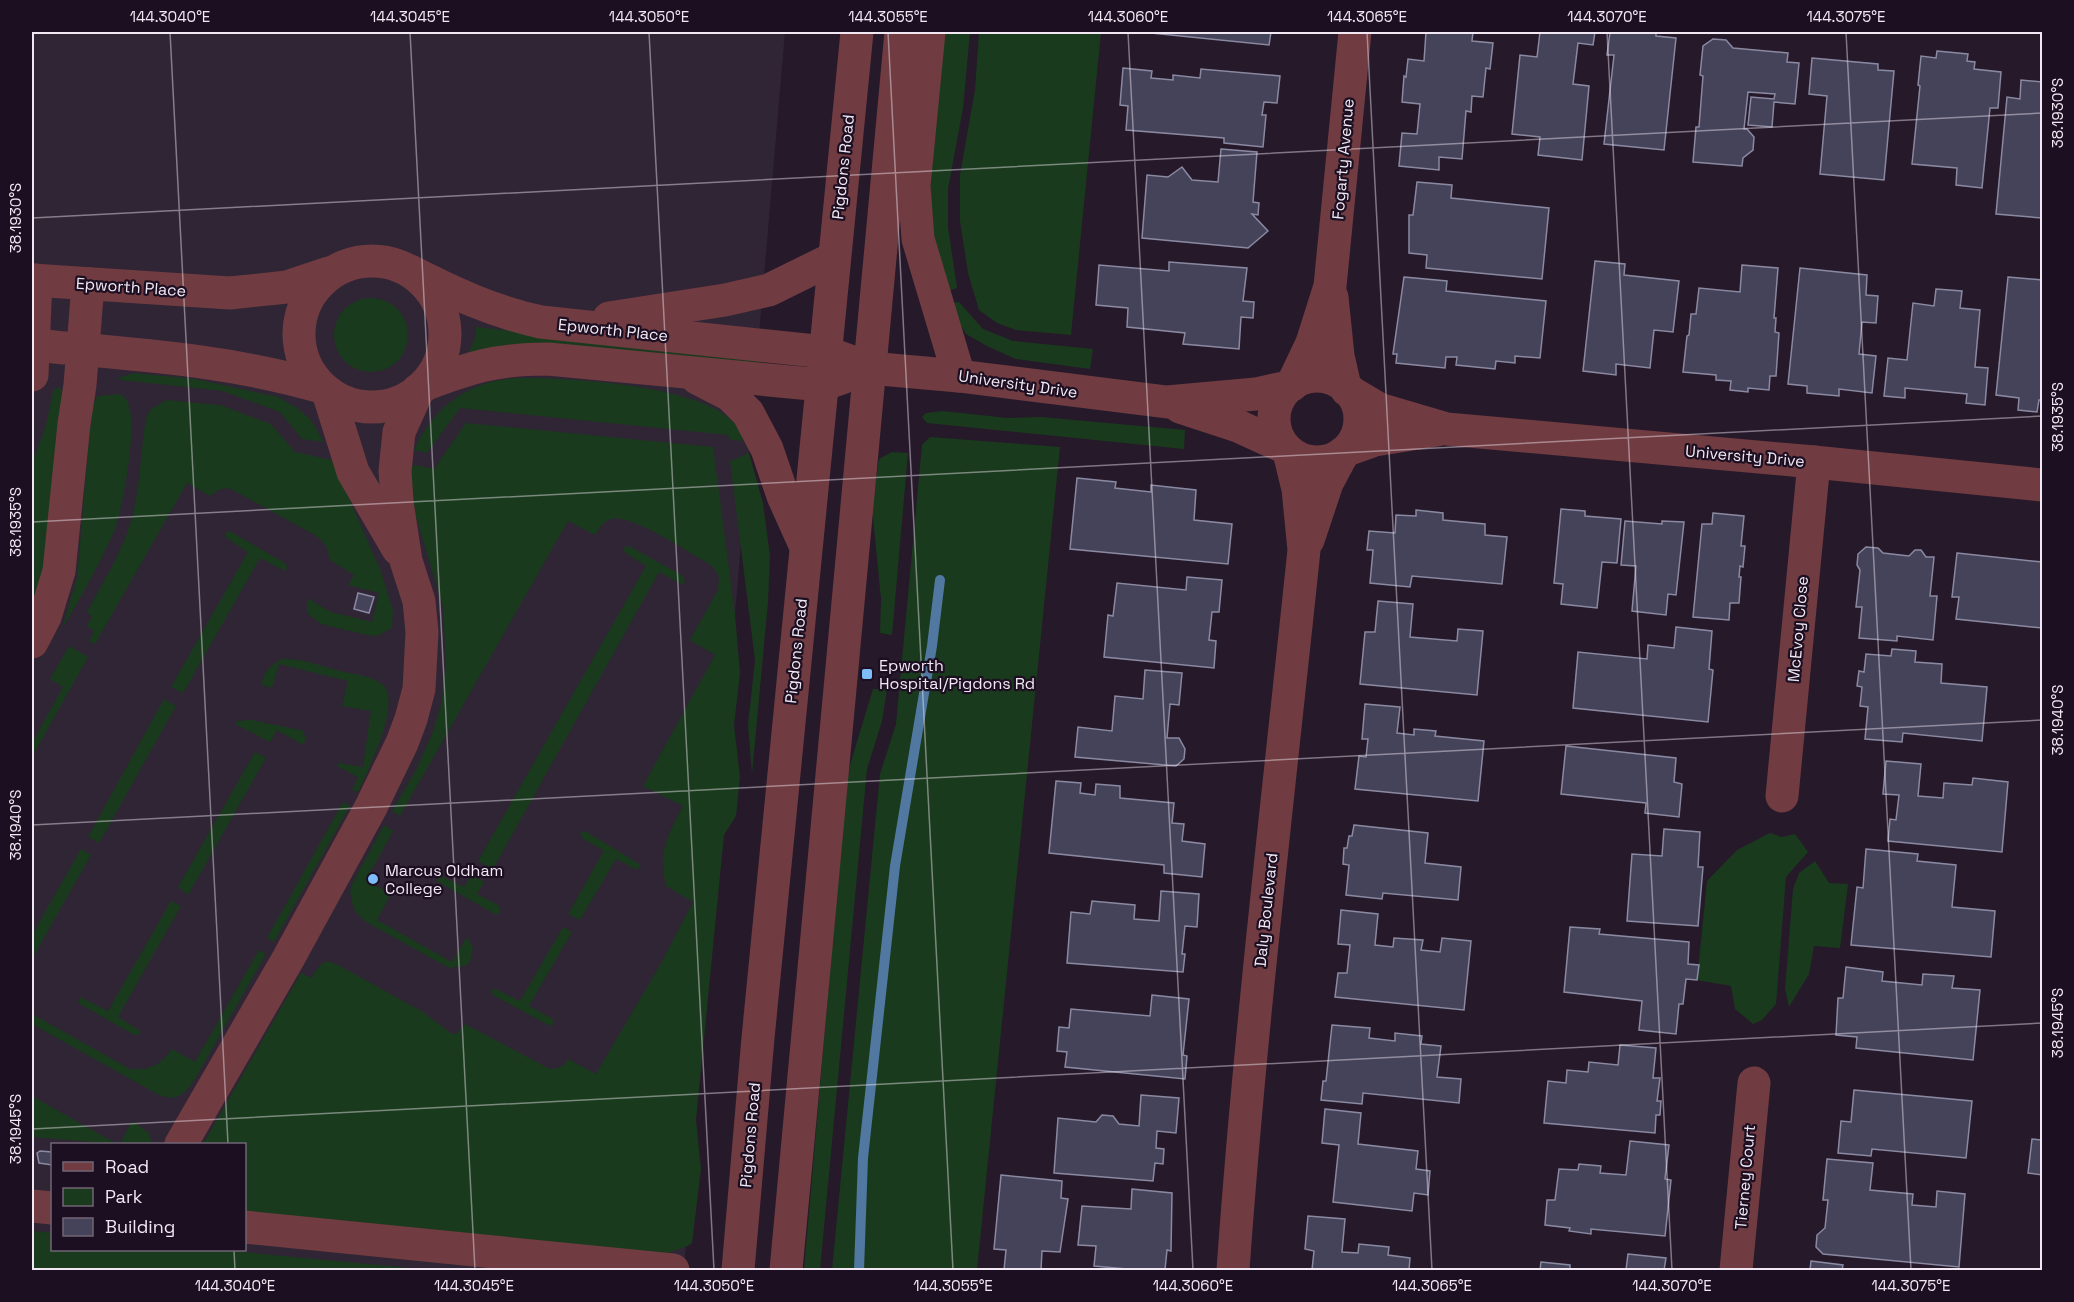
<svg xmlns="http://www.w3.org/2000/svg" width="2074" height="1302" viewBox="0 0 2074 1302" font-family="'Space Grotesk',sans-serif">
<rect width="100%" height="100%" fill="#26192a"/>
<path fill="#2f2534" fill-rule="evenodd" d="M 32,32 L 785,32 L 735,614 L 684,1270 L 32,1270 ZM 52,1144 L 244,1144 L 244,1250 L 52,1250 Z"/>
<g fill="#1a3a1d">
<polygon points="936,32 970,32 963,108 948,189 948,227 957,288 947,291 927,207"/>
<polygon points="979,32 1101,32 1071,335 1016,330 997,323 979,310 968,273 960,221 960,175 975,90"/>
<circle cx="371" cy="335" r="37"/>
<polygon points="959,302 983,329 1013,341 1093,349 1090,369 1016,359 987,346 966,334 957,319 950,303"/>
<polygon points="476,327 735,355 768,362 744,364 467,356 475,338"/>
<polygon points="133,373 195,379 278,397 297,408 310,419 324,442 302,439 280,412 223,391 121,380 118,378"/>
<path d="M 516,378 C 559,377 738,384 743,441 L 731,440 L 728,435 L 460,408 L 427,453 L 414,450 C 434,407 468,381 516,378 Z"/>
<polygon points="56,388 61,388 63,392 46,566 32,613 32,463 46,425 53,392"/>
<path d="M 121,394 C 121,394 127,400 127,401 C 139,420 123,507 115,529 C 101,561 81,598 62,628 L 77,578 L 92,406 L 98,396 Z"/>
<path d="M 166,400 L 220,405 L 271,424 L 295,452 L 332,460 L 380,569 L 393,610 L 392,628 L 377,636 L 367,635 L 321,624 L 307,613 L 307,598 L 331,612 L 372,622 L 379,593 L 348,585 L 354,575 L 330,560 C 328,548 325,543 315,535 L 229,488 L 218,490 L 210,496 L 187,483 L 95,644 L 89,641 L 94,631 L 87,626 L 92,616 L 87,612 C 102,583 121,555 130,524 C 141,490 140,453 146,418 L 150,410 Z"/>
<polygon points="942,411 1008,418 1041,417 1185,430 1184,449 927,423 922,417 926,413"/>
<path d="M 466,423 L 713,447 L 735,614 L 740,673 L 734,725 L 740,777 L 736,816 L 724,835 L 696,1120 L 701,1169 L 692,1243 L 688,1246 L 667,1253 L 245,1213 L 244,1144 L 203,1144 L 301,973 L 311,978 L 321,964 L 327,961 L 338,965 L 423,1012 L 452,1034 L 456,1034 L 465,1024 L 550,1069 C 559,1068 564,1067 568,1059 L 596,1074 L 660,965 L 693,902 L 666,886 C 658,851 667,837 683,806 L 643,786 L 715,655 L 690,640 L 718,590 L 719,576 L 711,565 L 704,561 C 687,551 628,512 611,519 C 603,521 599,529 595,535 L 568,521 L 400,816 L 392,811 L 416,770 L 432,734 L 441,705 L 446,663 L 443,607 L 412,503 L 411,467 L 415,465 L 434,469 Z"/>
<polygon points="930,437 1060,447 977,1270 832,1270 880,774 896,724 922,445"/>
<polygon points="892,452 908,453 892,635 880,633 881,599 872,508 879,459"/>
<polygon points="749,453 763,503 770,556 768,602 752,774 748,725 755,660 730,461"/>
<polygon points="226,532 231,532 285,563 287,567 285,571 260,558 183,693 171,687 248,552 225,537"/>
<polygon points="629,546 683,576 685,582 683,585 659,572 493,869 478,861 646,566 627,554 623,550 625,547"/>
<polygon points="69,646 88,657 32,757 32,743 63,687 50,679"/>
<path d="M 282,659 C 302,658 321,666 340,671 C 353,674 373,676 383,685 C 402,702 367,773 358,792 L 352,790 L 358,777 L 337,766 L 338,763 L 363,767 L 371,711 L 342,706 L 348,681 L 279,664 L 272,688 L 262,685 C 262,672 271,665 282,659 Z"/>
<polygon points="873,689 887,689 882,721 867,769 820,1270 804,1270 846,787 850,765"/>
<polygon points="164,699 176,706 99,843 88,837"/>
<polygon points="252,720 300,730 303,731 306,739 303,745 277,730 270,742 235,724 237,721"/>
<polygon points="255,752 266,758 188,895 178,887"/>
<polygon points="343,802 350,806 274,942 267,938"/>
<polygon points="384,825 393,831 366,880 391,894 377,920 452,962 467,937 473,948 470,962 465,966 449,968 366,922 354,910 350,892 352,884"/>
<polygon points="585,831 641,865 638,869 635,869 616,859 580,920 568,914 604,851 582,838 580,833"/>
<polygon points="1770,833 1782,837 1795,834 1808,852 1786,877 1776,1004 1762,1020 1753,1024 1735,1009 1731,986 1697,980 1707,881 1737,850"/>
<polygon points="81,849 91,855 32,959 32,935"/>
<polygon points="1815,861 1829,883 1848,884 1840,948 1814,946 1809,974 1789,1007 1785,989 1793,889 1799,873"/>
<polygon points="439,875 464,887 472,875 484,882 477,894 498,905 501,910 498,914 495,914 440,883 437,881"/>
<polygon points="171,901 181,906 118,1017 140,1031 138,1035 134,1035 80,1004 78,1001 80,997 108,1011"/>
<polygon points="563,927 572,932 529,1006 553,1019 553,1024 550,1026 493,995 492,992 493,988 520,1001"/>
<path d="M 259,950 L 266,954 L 195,1079 C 184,1094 179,1102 159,1095 L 32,1024 L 32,1014 L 130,1069 C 149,1071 161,1065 172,1049 L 195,1062 Z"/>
<polygon points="32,1096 117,1144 32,1137"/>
<polygon points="134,1122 149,1133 152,1144 120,1144 131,1123"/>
<polygon points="32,1231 52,1233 52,1250 221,1250 431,1270 32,1270"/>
</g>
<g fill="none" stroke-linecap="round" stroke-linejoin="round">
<polyline stroke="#5178a0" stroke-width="10" points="859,1270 863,1158 895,866 932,646 940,580"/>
</g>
<g fill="#45435a" stroke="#8a89a2" stroke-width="1.5">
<polygon points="1141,32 1271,32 1269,45"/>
<polygon points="1426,32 1473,32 1472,41 1493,43 1490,69 1486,68 1483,97 1472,96 1471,112 1466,111 1462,159 1439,157 1439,170 1399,166 1402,133 1417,134 1420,104 1402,102 1404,76 1406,77 1408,59 1424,61"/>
<polygon points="1540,32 1595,32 1593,45 1578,43 1573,84 1589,86 1582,160 1538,155 1540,137 1512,134 1520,55 1537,57"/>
<polygon points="1610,32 1656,32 1656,36 1676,38 1664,150 1604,144 1614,55 1607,55"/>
<polygon points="1713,39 1726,40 1733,48 1788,53 1787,62 1799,63 1795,104 1774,102 1772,127 1748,125 1751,97 1774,99 1775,94 1748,92 1744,129 1747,129 1754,137 1753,150 1743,158 1742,166 1693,162 1696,127 1699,127 1703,76 1700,75 1703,46"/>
<polygon points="1937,51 1968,54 1967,61 1975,62 1974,69 2001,72 1998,108 1990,108 1982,188 1956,185 1957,168 1912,164 1920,86 1918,85 1921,56 1936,58"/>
<polygon points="1812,58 1878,64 1878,70 1894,71 1884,180 1820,174 1827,96 1809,94"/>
<polygon points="1123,68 1152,71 1151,78 1173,80 1173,75 1200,78 1201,69 1280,76 1277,103 1264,102 1262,115 1266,115 1263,147 1224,143 1224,138 1126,130 1128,106 1120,105"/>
<polygon points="2042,79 2042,218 1996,214 2007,97 2020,99 2021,80 2042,82"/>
<polygon points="1221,149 1257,152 1253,202 1259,203 1258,215 1252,214 1268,231 1248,248 1142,238 1147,175 1168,177 1182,167 1192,180 1218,182"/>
<polygon points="1417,182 1452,185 1451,198 1549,208 1542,279 1426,268 1427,255 1409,253 1409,215 1413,215"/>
<polygon points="1595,261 1625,264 1624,275 1679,281 1673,332 1654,330 1650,368 1616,364 1616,375 1583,371"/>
<polygon points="1169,262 1247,268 1243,301 1254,302 1253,318 1241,317 1239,349 1183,344 1185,333 1127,327 1128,308 1096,305 1099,265 1169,271"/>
<polygon points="1742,265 1778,268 1774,318 1776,318 1775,332 1779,333 1776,376 1770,376 1769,390 1748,388 1748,392 1730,390 1731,381 1716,380 1716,375 1683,372 1687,336 1689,335 1691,314 1696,314 1699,288 1740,292"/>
<polygon points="1800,268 1867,275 1866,295 1878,296 1876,323 1862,322 1859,354 1876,356 1872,393 1839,389 1839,396 1807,393 1807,386 1788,384"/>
<polygon points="1404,277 1447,281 1446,291 1546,301 1540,358 1515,356 1515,363 1496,361 1495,369 1456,365 1457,357 1446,357 1445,368 1396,363 1397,354 1393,354"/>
<polygon points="2008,277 2042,280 2042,400 2039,400 2037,412 2018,410 2019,398 1996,395"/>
<polygon points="1936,289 1962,291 1960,308 1980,310 1975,367 1988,368 1985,405 1966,403 1967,394 1905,388 1905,398 1884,396 1888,358 1907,360 1913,303 1934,306"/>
<polygon points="1077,478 1116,482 1115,488 1151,492 1151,485 1196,490 1194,520 1232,524 1228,564 1070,549"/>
<polygon points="1561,509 1585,511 1585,516 1621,519 1617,563 1602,562 1597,608 1561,604 1563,584 1554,583"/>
<polygon points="1416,510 1443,513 1443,520 1485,524 1485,535 1507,537 1502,584 1412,576 1410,587 1370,583 1373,550 1367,550 1369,531 1395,533 1396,515 1416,516"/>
<polygon points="1713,513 1744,516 1741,546 1745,546 1743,567 1740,566 1739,577 1741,577 1739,603 1730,603 1729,620 1693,617 1702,524 1712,524"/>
<polygon points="1625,521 1662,524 1662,521 1684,522 1676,595 1668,594 1666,615 1632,611 1636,566 1621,565"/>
<polygon points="1866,547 1878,548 1883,553 1909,556 1915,550 1921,550 1926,557 1934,557 1930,596 1937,596 1933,640 1897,636 1897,641 1859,638 1862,607 1856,607 1860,570 1857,565 1858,554"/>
<polygon points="1957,553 2042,562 2042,628 1956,619 1959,597 1952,597"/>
<polygon points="1187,577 1222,580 1219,612 1212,612 1209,640 1216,641 1214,668 1104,657 1108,615 1113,616 1117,583 1186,590"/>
<polygon points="358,593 374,597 369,613 354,609"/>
<polygon points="1378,601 1413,604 1410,637 1457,641 1458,629 1483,631 1477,695 1360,684 1365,632 1375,632"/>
<polygon points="1676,627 1712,631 1709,669 1713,670 1708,722 1573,708 1578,652 1647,659 1648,645 1674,648"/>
<polygon points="1892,649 1916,651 1915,662 1942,664 1941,683 1987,687 1982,741 1903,733 1902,742 1865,739 1868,707 1860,706 1862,687 1857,686 1859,671 1864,672 1866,654 1891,656"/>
<polygon points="1145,670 1182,673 1179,705 1170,704 1167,738 1179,738 1185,749 1184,759 1176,766 1075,757 1078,727 1112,731 1115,696 1143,699"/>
<polygon points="1365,704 1400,707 1397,733 1414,735 1414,729 1436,731 1435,736 1484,741 1478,801 1355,789 1359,756 1366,757 1368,739 1362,739"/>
<polygon points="1566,746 1676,758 1674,782 1682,784 1679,817 1645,813 1646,803 1561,794"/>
<polygon points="1886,761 1921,764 1918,796 1943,798 1944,783 1972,785 1973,778 2008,782 2002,852 1888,841 1890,819 1896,820 1899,795 1883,794"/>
<polygon points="1056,781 1081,783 1080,793 1095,795 1096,784 1120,786 1120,798 1174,803 1172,823 1184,824 1182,841 1205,844 1202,877 1164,873 1164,865 1049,853"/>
<polygon points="1354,825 1428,833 1425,863 1461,867 1458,900 1383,893 1382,899 1346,895 1349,865 1343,864 1344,848 1347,848 1349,836 1352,836"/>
<polygon points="1664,829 1700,832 1698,867 1703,867 1698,926 1627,921 1632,854 1662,856"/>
<polygon points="1866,849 1918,854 1917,861 1956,865 1952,907 1995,911 1991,957 1851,945 1857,887 1863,888"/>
<polygon points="1161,891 1199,894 1197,927 1185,926 1182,954 1185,954 1183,972 1067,963 1071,912 1090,914 1092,901 1135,905 1134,919 1159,921"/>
<polygon points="1341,910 1378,914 1375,945 1393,947 1394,938 1423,940 1421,950 1440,952 1442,938 1471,941 1464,1010 1335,997 1338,973 1347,973 1350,945 1338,944"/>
<polygon points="1570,927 1600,929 1599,934 1689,942 1688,964 1699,965 1697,980 1686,979 1683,1004 1679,1004 1676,1034 1639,1030 1642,1001 1564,992"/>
<polygon points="1846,967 1883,972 1882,981 1922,985 1923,974 1954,976 1952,988 1980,990 1973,1060 1856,1048 1857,1037 1836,1035 1838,998 1843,998"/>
<polygon points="1152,995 1189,999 1183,1055 1187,1056 1185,1079 1065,1067 1067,1052 1057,1051 1059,1027 1069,1028 1071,1009 1150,1016"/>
<polygon points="1332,1025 1370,1028 1369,1038 1395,1041 1395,1033 1422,1036 1421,1044 1441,1046 1437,1077 1461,1079 1459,1103 1363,1093 1362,1104 1321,1100 1323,1081 1326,1081"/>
<polygon points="1620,1045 1656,1048 1653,1078 1660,1078 1657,1101 1661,1101 1660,1115 1656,1115 1655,1133 1544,1123 1548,1081 1566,1083 1567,1070 1588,1072 1589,1062 1618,1065"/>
<polygon points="1854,1090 1972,1101 1966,1158 1872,1149 1871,1156 1838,1153 1841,1121 1851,1122"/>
<polygon points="1141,1095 1179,1098 1176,1133 1157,1131 1156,1148 1164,1149 1163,1164 1155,1163 1153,1181 1054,1173 1058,1118 1096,1122 1102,1115 1113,1116 1119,1124 1139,1126"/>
<polygon points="1325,1109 1361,1113 1358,1144 1418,1151 1416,1169 1430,1171 1428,1195 1414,1193 1412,1211 1333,1202 1339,1145 1322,1143"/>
<polygon points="2042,1124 2042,1175 2028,1173 2032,1139 2041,1140"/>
<polygon points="1630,1141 1669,1145 1665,1179 1671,1180 1665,1236 1591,1229 1591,1234 1569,1231 1570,1228 1545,1225 1547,1200 1555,1200 1559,1169 1578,1170 1579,1164 1601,1166 1600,1173 1626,1175"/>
<polygon points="40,1151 52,1152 52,1165 39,1163 37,1153"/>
<polygon points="1827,1159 1873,1163 1870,1190 1913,1194 1912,1205 1936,1207 1937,1191 1965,1194 1959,1267 1823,1254 1816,1247 1817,1235 1825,1228 1828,1200 1823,1200"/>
<polygon points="1001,1175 1062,1181 1061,1198 1068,1199 1060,1252 1042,1251 1041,1270 1004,1270 1006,1250 994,1249"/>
<polygon points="1132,1189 1172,1193 1171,1251 1167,1250 1165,1270 1138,1270 1094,1266 1096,1246 1078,1245 1082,1206 1131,1209"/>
<polygon points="1308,1216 1345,1219 1342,1252 1358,1253 1359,1244 1389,1247 1388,1255 1410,1258 1409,1270 1312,1270 1314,1251 1305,1249"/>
<polygon points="1628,1254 1666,1258 1664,1270 1626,1270"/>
<polygon points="1811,1261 1843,1265 1842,1270 1810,1270"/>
<polygon points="1541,1262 1570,1265 1570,1270 1540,1270"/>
</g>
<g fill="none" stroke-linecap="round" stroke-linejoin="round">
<g stroke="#703b41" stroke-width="33">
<polyline points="929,32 914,186 918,239 959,376"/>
<circle cx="372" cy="334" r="73"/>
<path d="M 410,271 C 453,293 494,312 541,322 L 825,352 L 869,368 L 959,376 L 1167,402 L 1256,394 L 1288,387"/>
<polyline points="32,280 230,293 287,287 329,273"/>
<polyline points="1332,297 1338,356 1345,387"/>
<polyline points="609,318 725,300 769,290 834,258"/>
<path d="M 32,345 C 129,354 226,359 321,387"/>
<polyline points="32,375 36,280"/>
<circle cx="1317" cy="419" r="43"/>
<polyline points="697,378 730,395 748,413 767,449 783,496 805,545"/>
<path d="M 424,385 C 471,367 497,359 548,359 L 822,385 L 842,378"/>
<polyline points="1292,385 1312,343 1330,286 1355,32"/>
<polyline points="1347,390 1379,409 1447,429 1814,462 2042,485"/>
<polyline points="328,392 353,472 398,549"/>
<polyline points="1180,407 1238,426 1284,447"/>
<polyline points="1347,450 1375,440 1437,430"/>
<polyline points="1308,540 1327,483 1343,453"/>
<polyline points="32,642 45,617 59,571 74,424 80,385 88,284"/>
<polyline points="1782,796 1814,462"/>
<polyline points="181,1144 288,959 371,807 402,743 411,719 419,689 422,632 419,601 406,561 397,502 395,471 399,432 418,390"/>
<polyline points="32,1206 52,1208"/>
<polyline points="244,1227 673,1270"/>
<polyline points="738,1270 758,1038 857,32"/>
<polyline points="786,1270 901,32"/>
<path d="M 1233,1270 C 1250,1030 1279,790 1304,550 L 1298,489 L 1289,452"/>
<polyline points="1736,1270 1754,1083"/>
</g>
</g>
<path fill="none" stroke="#f1e8f4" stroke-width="1.5" stroke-opacity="0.45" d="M 170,32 L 228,1144M 410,32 L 475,1270M 649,32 L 714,1270M 888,32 L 953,1270M 1128,32 L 1193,1270M 1367,32 L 1432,1270M 1607,32 L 1672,1270M 1846,32 L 1911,1270M 32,218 L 2042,113M 32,522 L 2042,416M 32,825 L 2042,720M 32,1129 L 2042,1023M 234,1250 L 235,1270"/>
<g fill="#7ebdf9" stroke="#1c0f21" stroke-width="2">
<rect x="861" y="668" width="12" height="12" rx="3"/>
<circle cx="373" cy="879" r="6"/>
</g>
<g text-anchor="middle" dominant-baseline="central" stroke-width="4.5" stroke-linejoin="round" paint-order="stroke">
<g font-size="16" fill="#f1e8f4" stroke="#1c0f21">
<text transform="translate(1343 159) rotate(-85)">Fogarty Avenue</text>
<text transform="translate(843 167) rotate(-84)">Pigdons Road</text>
<text transform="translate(131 287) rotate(4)">Epworth Place</text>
<text transform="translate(613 330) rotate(6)">Epworth Place</text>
<text transform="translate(1018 384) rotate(8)">University Drive</text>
<text transform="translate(1745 456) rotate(5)">University Drive</text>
<text transform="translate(1798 629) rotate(-85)">McEvoy Close</text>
<text transform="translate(796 651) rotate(-84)">Pigdons Road</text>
<text transform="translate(1266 910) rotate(-84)">Daly Boulevard</text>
<text transform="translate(750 1135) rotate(-85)">Pigdons Road</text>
<text transform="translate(1745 1177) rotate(-85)">Tierney Court</text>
</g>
<g font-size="16" fill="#f1e8f4" stroke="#1c0f21" text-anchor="start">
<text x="879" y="665">Epworth<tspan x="879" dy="18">Hospital/Pigdons Rd</tspan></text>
<text x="385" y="870">Marcus Oldham<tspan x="385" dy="18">College</tspan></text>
</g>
</g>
<rect width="2074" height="1302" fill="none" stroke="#1c0f21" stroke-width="66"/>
<rect x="51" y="1143" width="195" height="108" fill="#1c0f21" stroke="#716675" stroke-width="1.5"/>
<rect x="63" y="1162" width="30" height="9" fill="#703b41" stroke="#716675" stroke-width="1.5"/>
<text x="105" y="1173" font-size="18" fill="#f1e8f4">Road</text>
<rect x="63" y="1188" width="30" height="18" fill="#1a3a1d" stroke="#716675" stroke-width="1.5"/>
<text x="105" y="1203" font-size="18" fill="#f1e8f4">Park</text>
<rect x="63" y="1218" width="30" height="18" fill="#45435a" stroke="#716675" stroke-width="1.5"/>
<text x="105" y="1233" font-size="18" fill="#f1e8f4">Building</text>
<rect x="33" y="33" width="2008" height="1236" fill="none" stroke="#f1e8f4" stroke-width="2"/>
<g font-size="15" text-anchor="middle" fill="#f1e8f4">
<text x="170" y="22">144.3040°E</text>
<text x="410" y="22">144.3045°E</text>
<text x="649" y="22">144.3050°E</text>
<text x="888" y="22">144.3055°E</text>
<text x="1128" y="22">144.3060°E</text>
<text x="1367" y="22">144.3065°E</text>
<text x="1607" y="22">144.3070°E</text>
<text x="1846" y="22">144.3075°E</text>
<text transform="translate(2058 113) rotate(-90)" y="5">38.1930°S</text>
<text transform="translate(16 218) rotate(-90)" y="5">38.1930°S</text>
<text transform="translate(2058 417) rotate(-90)" y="5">38.1935°S</text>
<text transform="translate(16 522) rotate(-90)" y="5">38.1935°S</text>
<text transform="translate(2058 720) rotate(-90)" y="5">38.1940°S</text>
<text transform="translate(16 825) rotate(-90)" y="5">38.1940°S</text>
<text transform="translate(2058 1023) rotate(-90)" y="5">38.1945°S</text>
<text transform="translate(16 1129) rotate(-90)" y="5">38.1945°S</text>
<text x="235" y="1291">144.3040°E</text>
<text x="474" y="1291">144.3045°E</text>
<text x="714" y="1291">144.3050°E</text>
<text x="953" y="1291">144.3055°E</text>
<text x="1193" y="1291">144.3060°E</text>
<text x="1432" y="1291">144.3065°E</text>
<text x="1672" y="1291">144.3070°E</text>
<text x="1911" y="1291">144.3075°E</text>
</g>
</svg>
